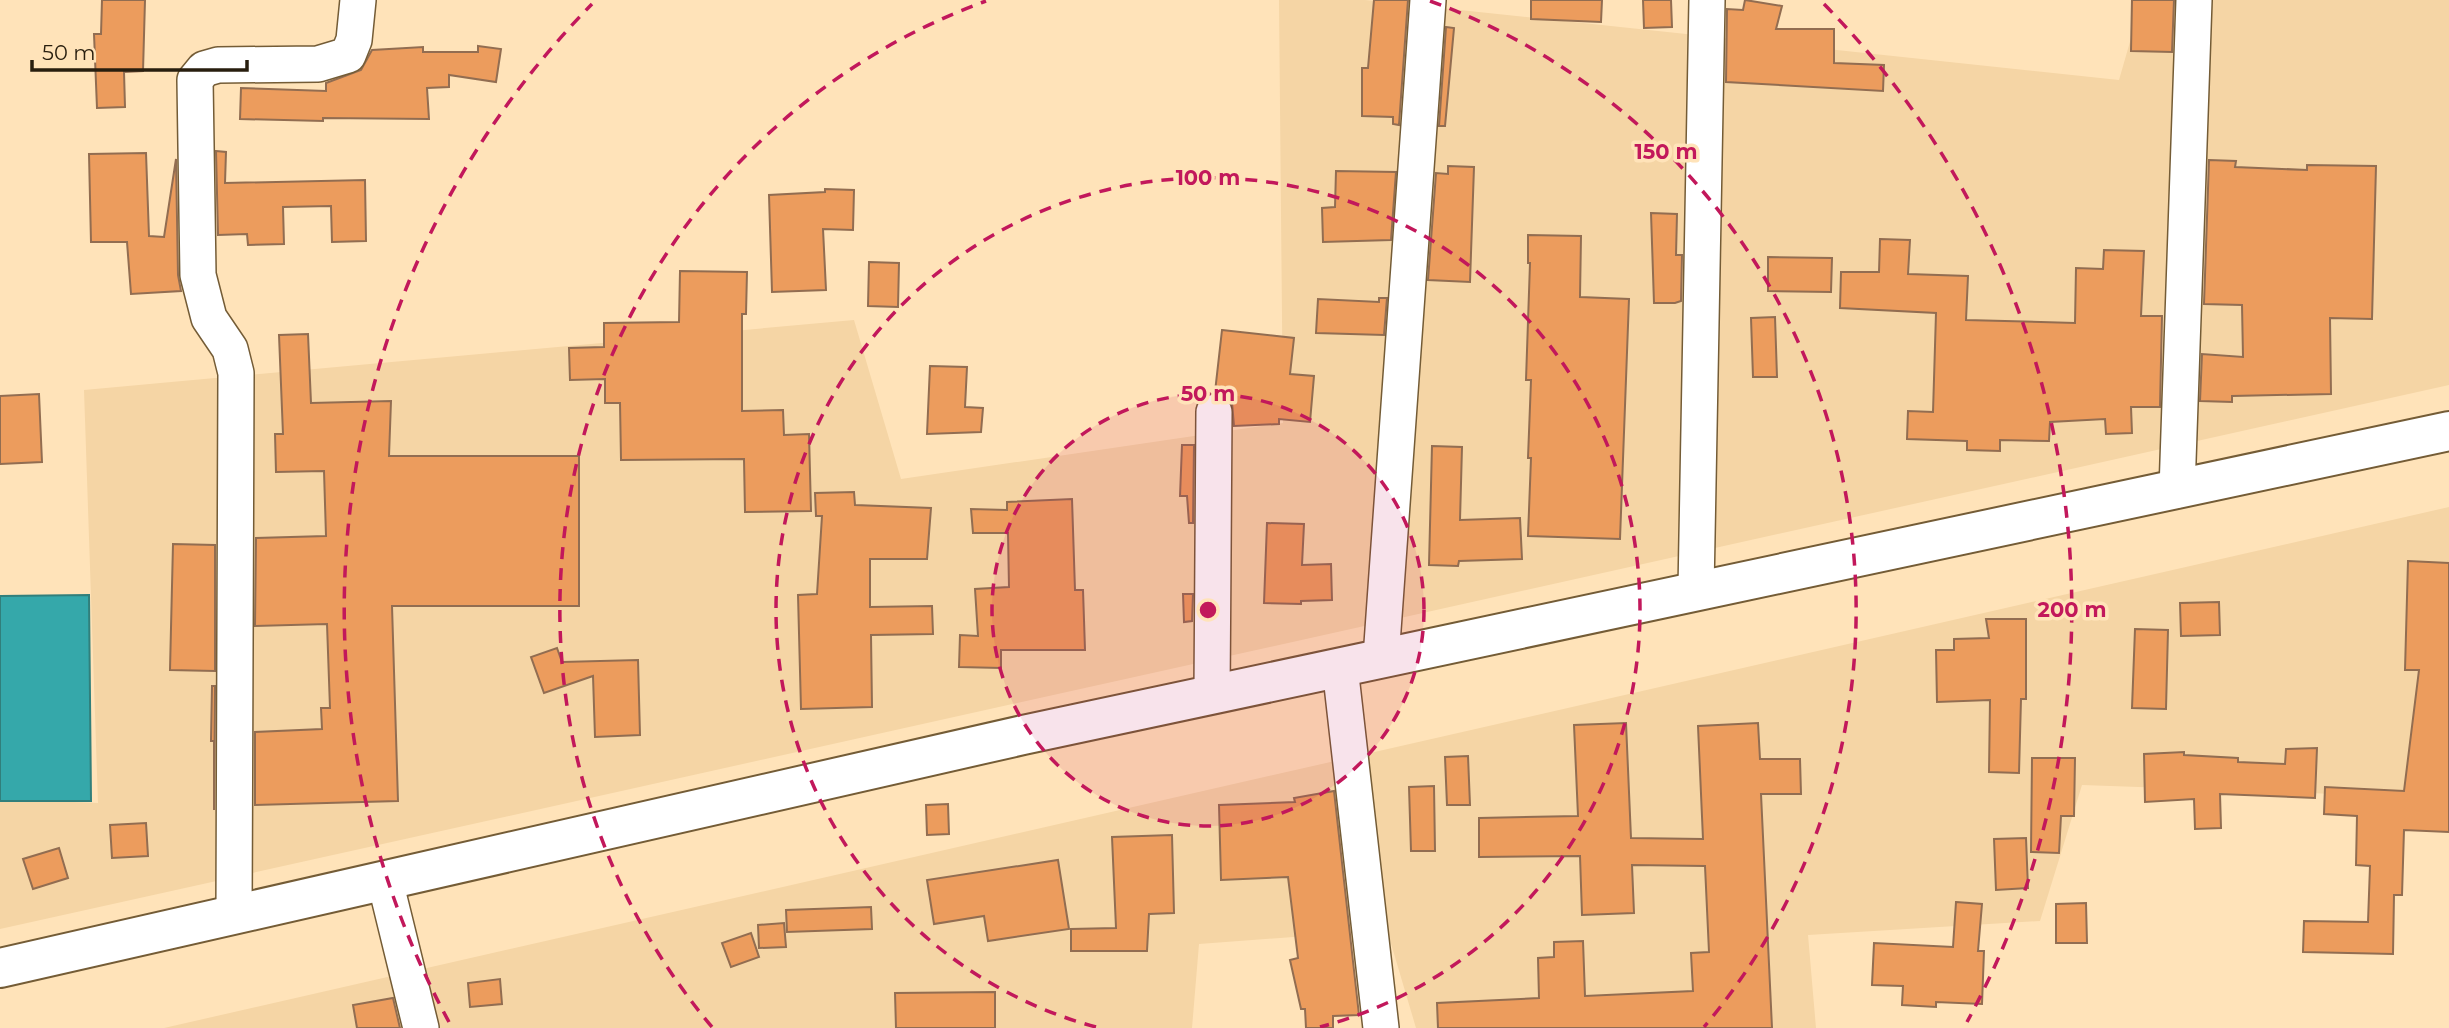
<svg xmlns="http://www.w3.org/2000/svg" width="2449" height="1028" viewBox="0 0 2449 1028" font-family="Montserrat,sans-serif">
<rect width="100%" height="100%" fill="#ffe3b9"/>
<g fill="#f5d5a5">
<polygon points="1279,0 1365,0 2119,80 2142,0 2449,0 2449,385 0,929 0,799 98,803 84,390 854,320 901,479 1283,423"/>
<polygon points="2449,507 2449,798 2082,785 2040,921 1808,935 1816,1028 1416,1028 1387,930 1199,944 1192,1028 164,1028"/>
</g>
<polygon fill="#35a8aa" stroke="#317f7b" stroke-width="2" points="89,595 91,801 0,801 0,596"/>
<g fill="#ec9c5d" stroke="#926d51" stroke-width="2">
<polygon points="102,0 145,0 143,71 124,72 125,107 97,108 94,34 101,34"/>
<polygon points="1374,0 1408,0 1399,125 1393,124 1393,117 1362,116 1362,68 1368,68"/>
<polygon points="1531,0 1602,0 1601,22 1531,19"/>
<polygon points="1643,0 1671,0 1672,27 1644,28"/>
<polygon points="1745,0 1782,6 1776,29 1834,29 1834,63 1884,65 1883,91 1726,82 1727,9 1743,10"/>
<polygon points="2132,0 2174,0 2172,52 2131,51"/>
<polygon points="1446,27 1454,28 1445,126 1439,126"/>
<polygon points="478,46 501,49 496,82 449,75 449,87 427,88 429,119 323,118 323,121 240,119 241,88 326,91 326,83 361,70 372,50 423,47 423,52 478,52"/>
<polygon points="216,151 226,152 225,183 365,180 366,241 332,242 331,206 283,207 284,244 248,245 247,234 218,235"/>
<polygon points="146,153 149,236 164,237 176,159 178,275 181,291 131,294 127,242 91,242 89,154"/>
<polygon points="2209,160 2236,161 2235,167 2307,170 2307,165 2376,166 2372,319 2330,318 2331,394 2232,396 2232,402 2200,401 2202,354 2243,357 2242,305 2204,304"/>
<polygon points="1448,166 1474,167 1470,282 1428,280 1436,173 1448,174"/>
<polygon points="1336,171 1396,172 1391,240 1323,242 1322,208 1335,207"/>
<polygon points="825,189 854,190 853,230 823,229 826,290 772,292 769,195 825,192"/>
<polygon points="1651,213 1677,214 1676,255 1682,255 1681,301 1675,303 1654,303"/>
<polygon points="1528,235 1581,236 1580,297 1629,299 1620,539 1528,536 1531,458 1528,458 1531,380 1526,380 1530,263 1528,263"/>
<polygon points="1880,239 1910,240 1908,274 1968,276 1966,320 2075,323 2076,268 2103,269 2104,250 2144,251 2141,316 2162,316 2160,407 2131,407 2132,433 2106,434 2105,419 2050,422 2049,441 2000,440 2000,451 1967,450 1967,441 1907,439 1908,411 1933,412 1936,313 1840,308 1841,272 1879,272"/>
<polygon points="1768,257 1832,258 1831,292 1768,291"/>
<polygon points="869,262 899,263 898,307 868,306"/>
<polygon points="680,271 747,272 746,314 742,314 742,411 783,410 784,435 809,434 811,511 745,512 744,459 621,460 620,403 605,403 605,379 570,380 569,348 604,347 604,323 679,322"/>
<polygon points="1379,298 1387,298 1384,335 1316,333 1318,299 1379,302"/>
<polygon points="1775,317 1777,377 1753,377 1751,318"/>
<polygon points="1222,330 1294,338 1290,374 1314,376 1310,422 1279,419 1279,424 1234,426 1232,403 1225,395 1215,392"/>
<polygon points="308,334 311,403 391,401 389,456 579,456 579,606 392,606 398,801 255,805 255,732 322,729 321,708 330,708 327,624 255,626 256,538 326,536 324,471 276,472 275,434 283,434 279,335"/>
<polygon points="930,366 967,367 965,407 983,408 981,432 927,434"/>
<polygon points="39,394 42,462 0,464 0,396"/>
<polygon points="1182,445 1194,445 1193,523 1189,523 1187,496 1180,496"/>
<polygon points="1432,446 1462,447 1460,520 1520,518 1522,559 1459,561 1458,566 1429,565"/>
<polygon points="854,492 855,505 931,508 927,559 870,559 870,607 932,606 933,634 871,635 872,707 801,709 798,595 817,594 822,516 816,516 815,493"/>
<polygon points="1072,499 1075,590 1083,590 1085,650 1001,650 1001,668 959,667 960,635 978,636 975,589 1009,587 1008,533 973,533 971,509 1007,510 1007,502"/>
<polygon points="1267,523 1304,524 1302,565 1331,564 1332,600 1301,601 1301,604 1264,603"/>
<polygon points="173,544 215,545 215,671 170,670"/>
<polygon points="2408,561 2449,563 2449,832 2404,830 2402,895 2394,895 2393,954 2303,952 2304,921 2368,922 2370,866 2356,865 2357,816 2324,814 2325,787 2404,791 2419,670 2405,670"/>
<polygon points="1183,594 1193,594 1192,621 1184,622"/>
<polygon points="2219,602 2220,635 2181,636 2180,603"/>
<polygon points="1986,619 2026,619 2026,699 2021,699 2019,773 1989,772 1990,700 1937,702 1936,650 1954,650 1954,639 1989,638"/>
<polygon points="2135,629 2168,630 2166,709 2132,708"/>
<polygon points="557,648 562,662 638,660 640,735 595,737 593,676 544,693 531,657"/>
<polygon points="212,686 215,686 214,810 214,741 211,741"/>
<polygon points="1626,723 1631,838 1703,839 1698,726 1758,723 1760,759 1800,759 1801,794 1761,794 1772,1028 1438,1028 1437,1003 1539,998 1538,958 1554,957 1554,942 1583,941 1585,996 1693,991 1691,953 1709,952 1705,866 1632,865 1634,913 1582,915 1580,856 1479,857 1479,818 1578,816 1574,725"/>
<polygon points="2317,748 2315,798 2220,794 2221,828 2195,829 2194,799 2145,802 2144,754 2184,752 2184,755 2238,758 2238,762 2285,764 2286,749"/>
<polygon points="1468,756 1470,805 1447,805 1445,757"/>
<polygon points="2032,758 2075,758 2074,816 2061,816 2059,853 2031,852"/>
<polygon points="1434,786 1435,851 1411,851 1409,787"/>
<polygon points="1334,791 1359,1015 1333,1016 1333,1028 1306,1028 1305,1009 1301,1009 1290,960 1298,958 1288,877 1221,880 1219,805 1295,802 1294,798"/>
<polygon points="948,804 949,834 927,835 926,805"/>
<polygon points="146,823 148,856 112,858 110,825"/>
<polygon points="1172,835 1174,913 1149,914 1147,951 1071,951 1071,929 1116,928 1112,837"/>
<polygon points="2026,838 2028,888 1996,890 1994,839"/>
<polygon points="59,848 68,878 33,889 23,859"/>
<polygon points="1058,860 1069,929 988,941 984,916 934,924 927,880"/>
<polygon points="1956,902 1982,904 1978,951 1984,951 1982,1004 1936,1002 1936,1007 1902,1005 1903,986 1872,985 1874,943 1953,947"/>
<polygon points="2086,903 2087,943 2056,943 2056,904"/>
<polygon points="871,907 872,929 787,932 786,910"/>
<polygon points="784,923 786,947 759,948 758,925"/>
<polygon points="751,933 759,957 731,967 722,943"/>
<polygon points="500,979 502,1004 470,1007 468,983"/>
<polygon points="995,992 995,1028 896,1028 895,993"/>
<polygon points="393,998 400,1028 357,1028 353,1005"/>
</g>
<g fill="none" stroke-linecap="round" stroke-linejoin="round">
<defs>
<g id="minor">
<polyline points="2177,490 2194,0"/>
<polyline points="1696,590 1707,0"/>
<polyline points="1381,658 1428,0"/>
<polyline points="1340,667 1381,1028"/>
<polyline points="1212,694 1214,412"/>
<polyline points="385,881 421,1028"/>
<polyline points="234,915 236,373 230,349 209,318 198,275 195,80 204,69 218,65 318,64 348,55 354,40 358,0"/>
</g>
<polyline id="primary" points="0,968 1023,735 2449,431"/>
</defs>
<use href="#minor" stroke="#745c36" stroke-width="38"/>
<use href="#primary" stroke="#745c36" stroke-width="42"/>
<use href="#minor" stroke="#fff" stroke-width="35"/>
<use href="#primary" stroke="#fff" stroke-width="38"/>
</g>
<circle cx="1208" cy="610" r="216" fill="#c2185b" fill-opacity=".12"/>
<g fill="none" stroke="#c2185b" stroke-width="3.5" stroke-dasharray="12 9">
<circle cx="1208" cy="610" r="216"/>
<path d="M1096 1027A432 432 0 1 1 1320 1027"/>
<path d="M712 1027A648 648 0 0 1 986 1M1430 1A648 648 0 0 1 1704 1027"/>
<path d="M449 1022A864 864 0 0 1 592 4M1824 4A864 864 0 0 1 1967 1022"/>
</g>
<circle cx="1208" cy="610" r="10" fill="#c2185b" stroke="#ffe3b9" stroke-width="3.5"/>
<g font-size="21" text-anchor="middle" font-weight="bold" fill="#c2185b" stroke="#ffe3b9" stroke-width="7" stroke-linejoin="round" paint-order="stroke">
<text x="1666" y="159">150 m</text>
<text x="1208" y="185">100 m</text>
<text x="1208" y="401">50 m</text>
<text x="2072" y="617">200 m</text>
</g>
<path d="M32 60v10h215v-10" fill="none" stroke="#281e0e" stroke-width="3.5"/>
<text x="42" y="60" font-size="21" fill="#281e0e" stroke="#ffe3b9" stroke-width="5" paint-order="stroke">50 m</text>
</svg>
